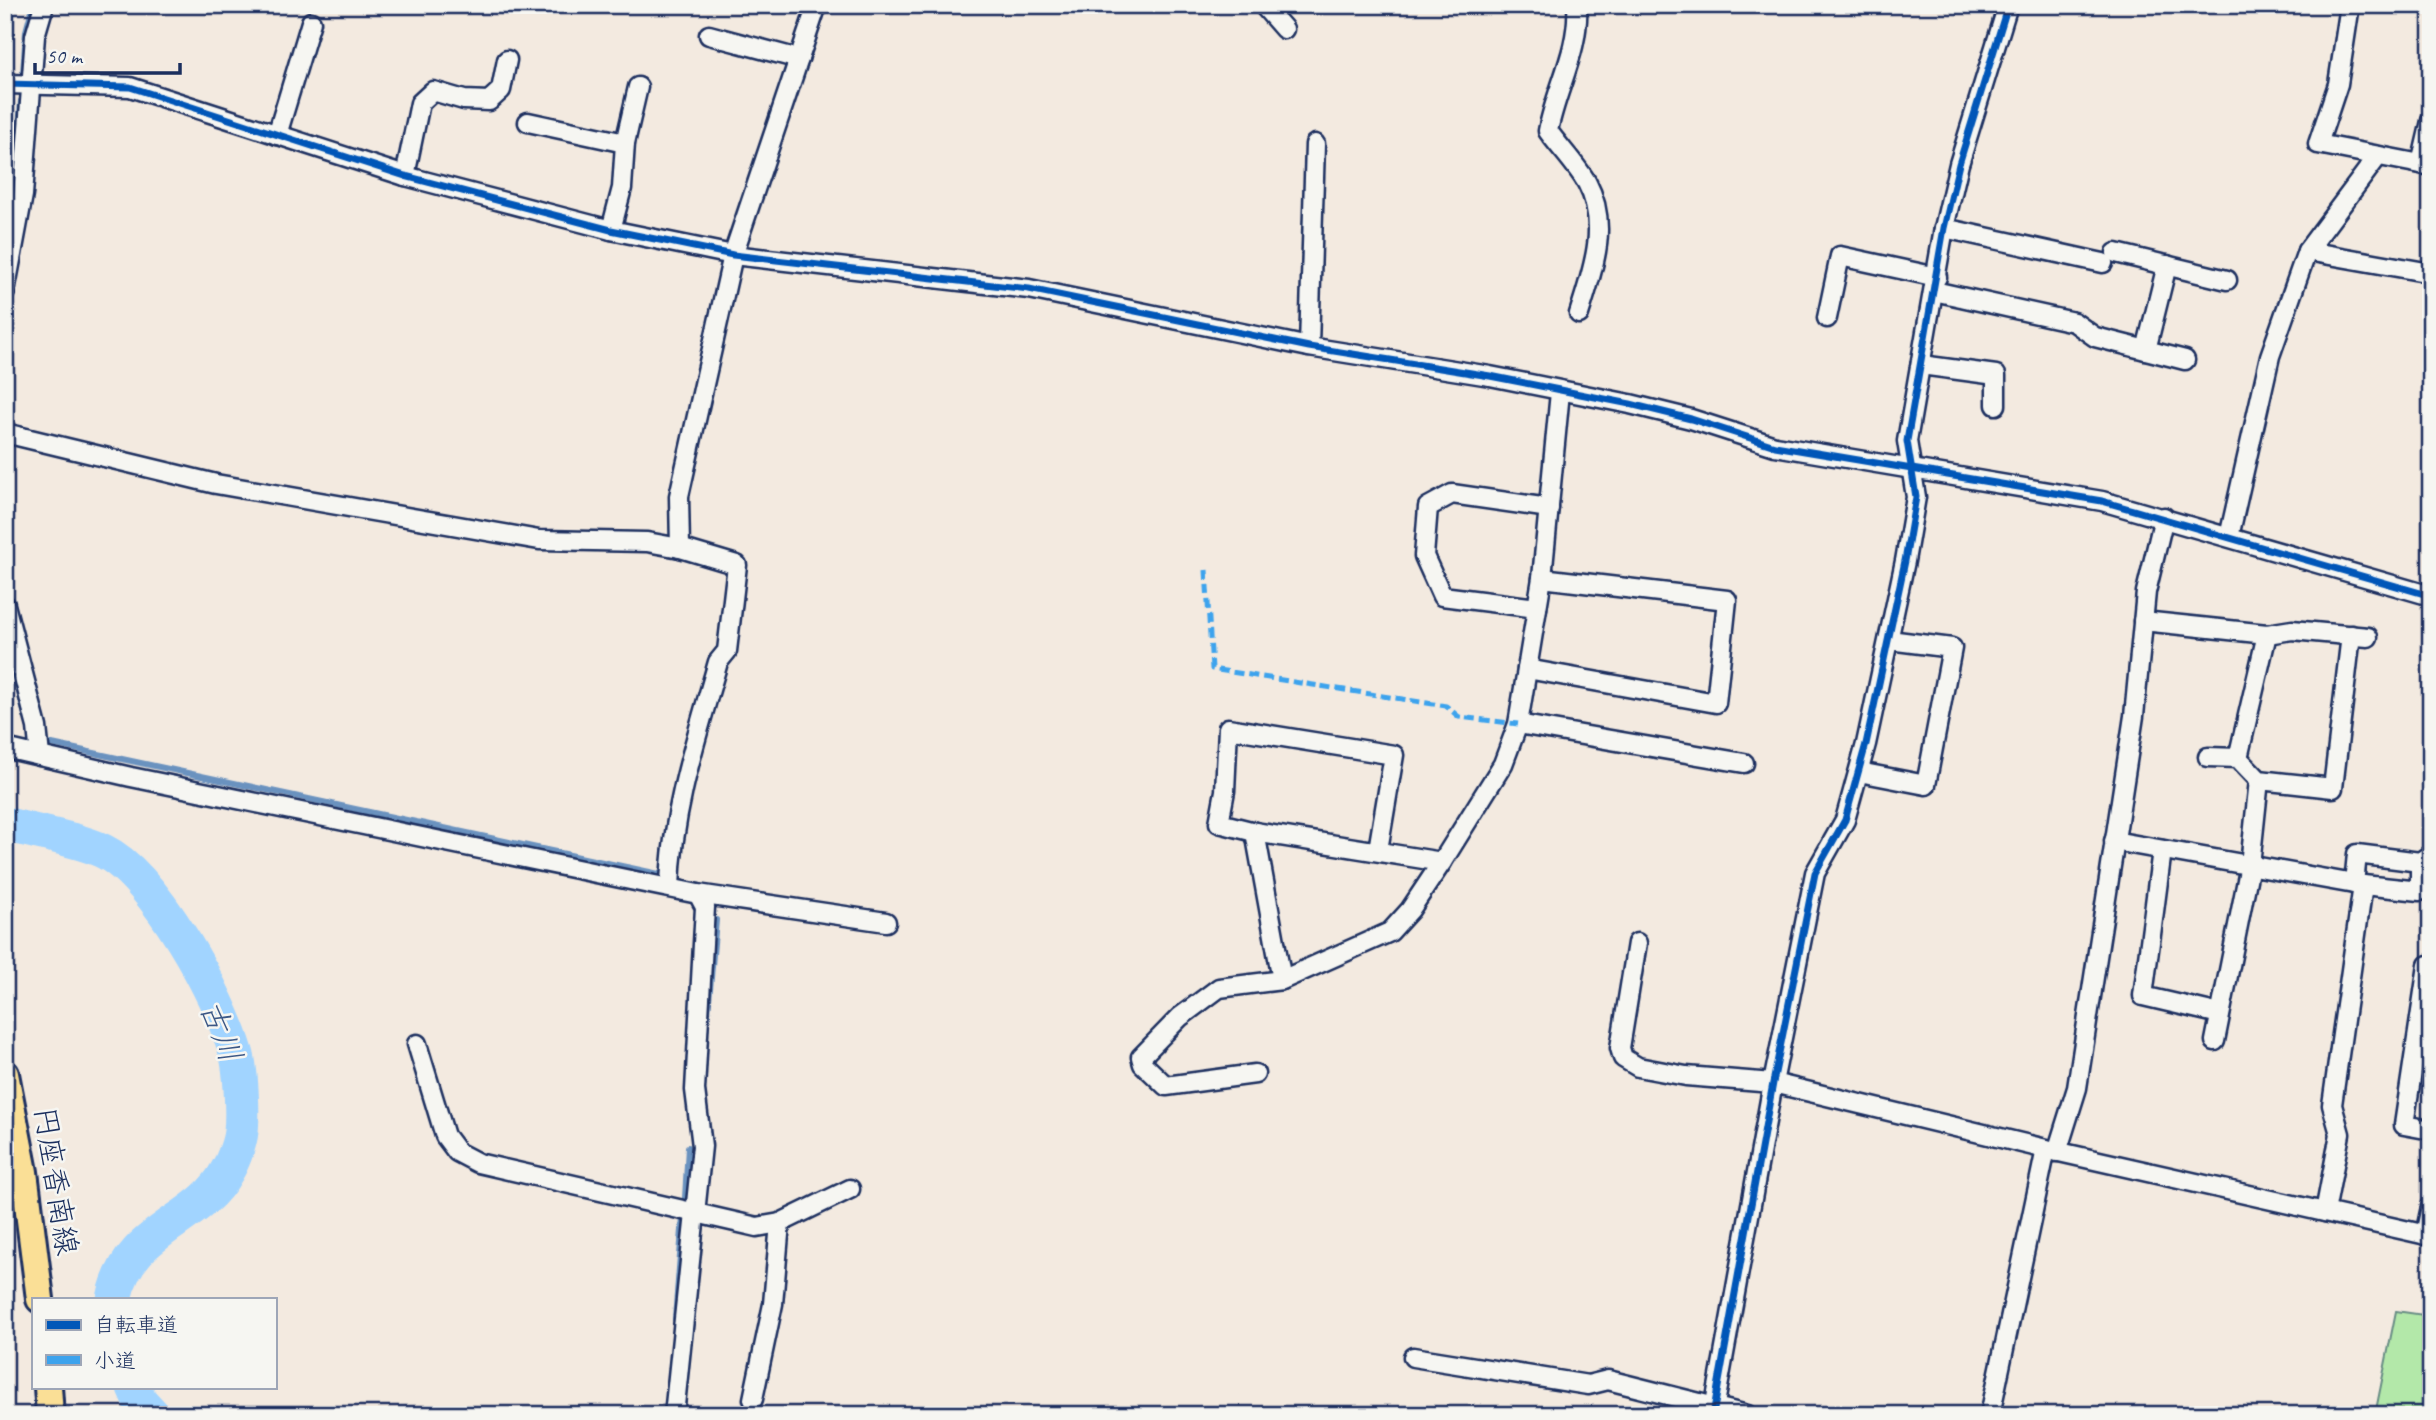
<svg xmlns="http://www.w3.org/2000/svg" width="2436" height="1420" viewBox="0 0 2436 1420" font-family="Caveat,'Klee One',sans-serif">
<rect width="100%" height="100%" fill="#f3eae0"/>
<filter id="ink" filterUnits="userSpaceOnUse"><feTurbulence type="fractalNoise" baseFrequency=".0143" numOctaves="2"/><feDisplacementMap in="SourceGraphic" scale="14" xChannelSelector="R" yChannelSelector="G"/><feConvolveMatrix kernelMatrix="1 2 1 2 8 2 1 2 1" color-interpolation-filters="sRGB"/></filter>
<g filter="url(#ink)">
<polygon fill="#b3e8a9" stroke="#678c84" stroke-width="2" points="2396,1311 2431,1316 2431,1415 2375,1415"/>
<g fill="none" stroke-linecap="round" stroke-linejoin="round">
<g stroke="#6b92bf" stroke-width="6">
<polyline points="23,74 26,31 33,5"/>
<polyline points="5,232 16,171 21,101"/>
<polyline points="6,644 25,715"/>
<polyline points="52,744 659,874"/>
<polyline points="707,1024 716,920"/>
<polyline points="685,1198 688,1147"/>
<polyline points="675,1319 683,1217"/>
</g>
<g stroke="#a1d4ff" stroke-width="35">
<path d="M 5,824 C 33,832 78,839 103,851 C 155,876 220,997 236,1052 C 241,1068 243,1114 241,1131 C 240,1143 233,1161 227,1171 C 198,1225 128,1227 114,1299"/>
<polyline points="134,1387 140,1401 153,1415"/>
</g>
<defs>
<g id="street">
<polyline points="1263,5 1284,29"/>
<path d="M 1577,5 C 1580,50 1556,88 1548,131 C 1560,148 1577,165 1587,183 C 1610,226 1592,272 1579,314"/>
<polyline points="2350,5 2338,84 2318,144 2431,166"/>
<polyline points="709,35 799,59"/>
<polyline points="5,84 130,87 405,176 611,230 733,255 1029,289 1309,347 1490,376 1630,404 1691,419 1775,446 2102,501 2431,596"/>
<polyline points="528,122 625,143"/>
<polyline points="277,135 311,22"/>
<polyline points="2421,164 2431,121"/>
<polyline points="405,176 420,103 433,91 464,100 489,101 501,90 507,60"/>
<polyline points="1944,228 2103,263"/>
<polyline points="611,230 622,188 625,143 638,87"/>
<polyline points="2307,251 2431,273"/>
<polyline points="2116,253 2227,280"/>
<polyline points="1934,291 2074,322 2095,337 2185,360"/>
<polyline points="5,292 23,195 35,36 44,5"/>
<polyline points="1827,318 1840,256 1937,277"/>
<polyline points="1309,347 1315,144"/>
<polyline points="2146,350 2167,265"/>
<polyline points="1921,365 1996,375 1996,405"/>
<path d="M 5,433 L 216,484 L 539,540 L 647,542 L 680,548 L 737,565 L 727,651 L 718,662 C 697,736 672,810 670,887"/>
<polyline points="2229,537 2270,356 2307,251 2378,156"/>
<polyline points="680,548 679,496 733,255 817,5"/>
<polyline points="5,605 37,727 40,756"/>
<polyline points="1537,608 1442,596 1424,556 1428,507 1452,494 1549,508"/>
<polyline points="2143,621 2267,634 2292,630 2368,637"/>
<polyline points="1527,669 1716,703 1727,600 1542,578"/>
<polyline points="1518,724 1744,763"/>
<polyline points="5,748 131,777 698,894 705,907 695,1090 702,1146 674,1415"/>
<polyline points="2208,757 2238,758 2259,780 2333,788 2351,635"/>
<polyline points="2238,758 2267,634"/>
<polyline points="1859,772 1926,785 1952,648 1889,640"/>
<polyline points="1255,832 1282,980"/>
<polyline points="2114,841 2354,884 2420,891 2420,862"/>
<polyline points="1378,850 1394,755 1228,728 1225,791 1219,823 1255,832 1442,862"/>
<polyline points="2162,850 2143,996 2220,1014"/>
<polyline points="2354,884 2357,854 2420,862 2431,854"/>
<polyline points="698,894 886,922"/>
<polyline points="1637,943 1620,1048 1623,1058 1638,1067 1686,1076 1773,1083 2046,1149 2431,1236"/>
<polyline points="2428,965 2404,1125 2431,1130"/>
<polyline points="2215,1041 2250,865 2259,780"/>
<polyline points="417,1044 445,1136 457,1152 478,1163 757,1227 780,1223 850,1189"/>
<polyline points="1255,1074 1166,1086 1143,1064 1141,1057 1180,1017 1219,988 1282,980 1390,932 1410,910 1442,862 1503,764 1518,724 1542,578 1560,392"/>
<polyline points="2057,1152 2077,1088 2134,716 2146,592 2164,517"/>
<polyline points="2325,1212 2340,1134 2332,1105 2363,885"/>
<polyline points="2425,1235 2431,1207"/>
<polyline points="1413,1357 1588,1385 1608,1380 1747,1415"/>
<polyline points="753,1399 773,1304 780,1223"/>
<polyline points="1713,1415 1773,1083 1815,873 1845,820 1866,744 1905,561 1916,497 1907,441 1944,228 1959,164 2008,5"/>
<polyline points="1990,1415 2046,1149"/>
</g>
<g id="primary">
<polyline points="5,1074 24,1172 40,1299"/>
<polyline points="48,1387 50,1415"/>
</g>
</defs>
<use href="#street" stroke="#1b2f5e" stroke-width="23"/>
<use href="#primary" stroke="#1b2f5e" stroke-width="32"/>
<use href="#street" stroke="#f6f6f2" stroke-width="18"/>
<use href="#primary" stroke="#fadf96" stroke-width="26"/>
<polyline stroke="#3da3ed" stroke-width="5" stroke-dasharray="10 5" stroke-linecap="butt" points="1206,570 1212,669 1446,706 1459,717 1518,724"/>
<defs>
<g id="cycleway">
<polyline points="5,84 130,87 405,176 611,230 733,255 1029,289 1309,347 1490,376 1630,404 1691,419 1775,446 2102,501 2431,596"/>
<polyline points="1713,1415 1773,1083 1815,873 1845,820 1866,744 1905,561 1916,497 1907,441 1944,228 1959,164 2008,5"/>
</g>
</defs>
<use href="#cycleway" stroke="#f6f6f2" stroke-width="11"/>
<use href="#cycleway" stroke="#0057b8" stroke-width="7"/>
</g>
</g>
<g text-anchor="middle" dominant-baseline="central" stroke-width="5" stroke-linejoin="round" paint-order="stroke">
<g font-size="30" fill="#1b2f5e" stroke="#f6f6f2">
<text transform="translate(56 1181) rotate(81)">円座香南線</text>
</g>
<g font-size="32" font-style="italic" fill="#3c5886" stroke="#f6f6f2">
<text transform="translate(221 1031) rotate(69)">古川</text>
</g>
</g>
<rect width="2436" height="1420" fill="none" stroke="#f6f6f2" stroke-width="28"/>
<rect x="14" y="14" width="2408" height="1392" fill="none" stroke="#1b2f5e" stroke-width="2.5" filter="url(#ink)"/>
<rect x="32" y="1298" width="245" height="91" fill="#f6f6f2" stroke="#9ea6b7" stroke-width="2"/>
<rect x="46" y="1320" width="35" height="10" fill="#0057b8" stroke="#9ea6b7" stroke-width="2"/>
<text x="94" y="1332" font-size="21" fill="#1b2f5e">自転車道</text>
<rect x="46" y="1355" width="35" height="10" fill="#3da3ed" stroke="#9ea6b7" stroke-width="2"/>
<text x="94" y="1368" font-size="21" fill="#1b2f5e">小道</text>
<path d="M35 63v10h145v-10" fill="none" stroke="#1b2f5e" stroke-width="3.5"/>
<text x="46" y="63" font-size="21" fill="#1b2f5e" stroke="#f6f6f2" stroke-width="5" paint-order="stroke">50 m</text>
</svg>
